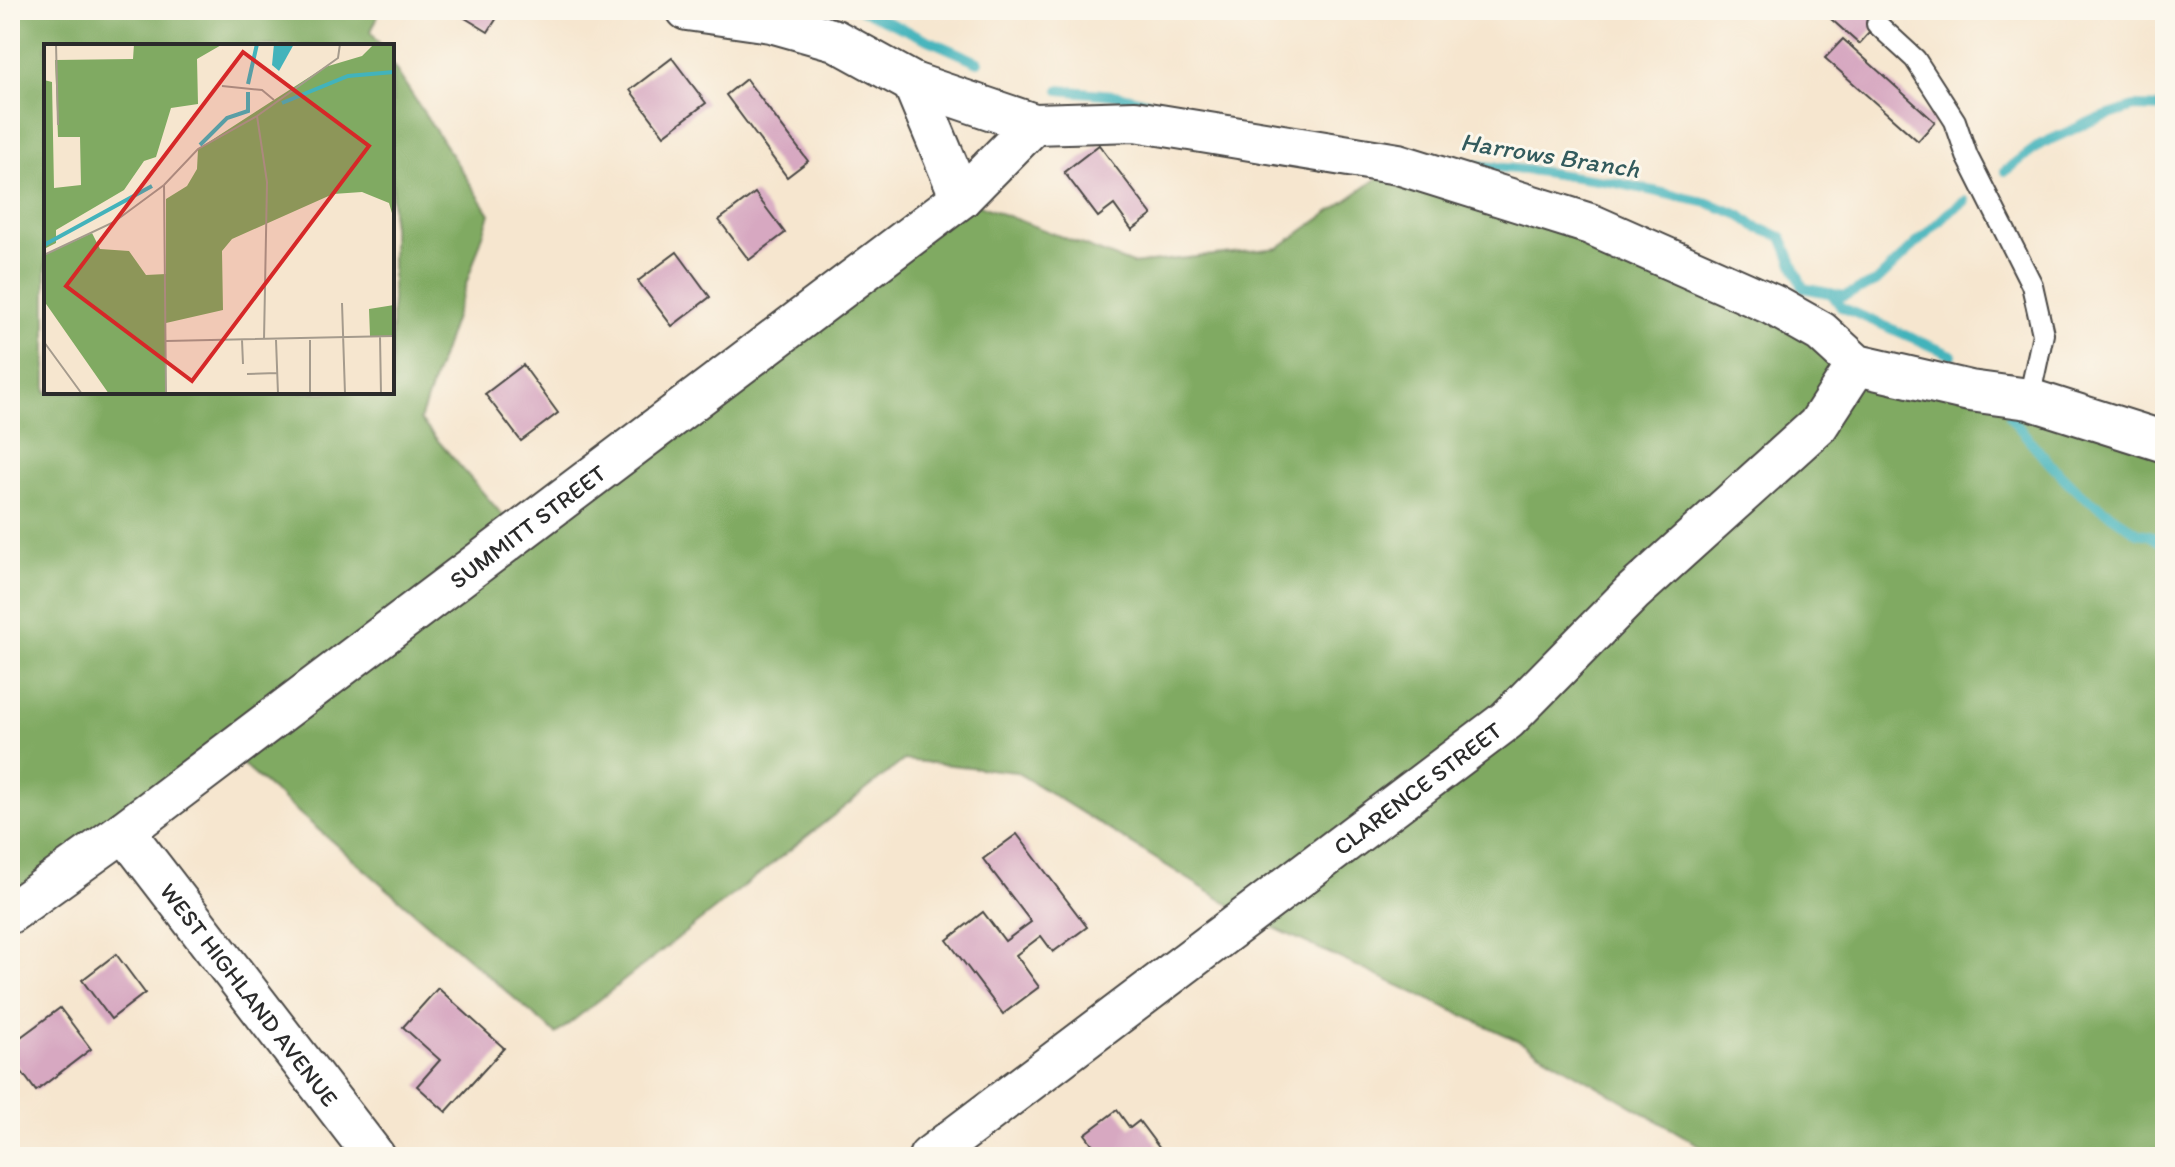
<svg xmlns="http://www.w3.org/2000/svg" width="2175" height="1167" viewBox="0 0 2175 1167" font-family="Itim,sans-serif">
<rect width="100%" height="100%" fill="#fbf7ec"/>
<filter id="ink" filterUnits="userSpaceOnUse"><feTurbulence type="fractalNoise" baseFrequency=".0125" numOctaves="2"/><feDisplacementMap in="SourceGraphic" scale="16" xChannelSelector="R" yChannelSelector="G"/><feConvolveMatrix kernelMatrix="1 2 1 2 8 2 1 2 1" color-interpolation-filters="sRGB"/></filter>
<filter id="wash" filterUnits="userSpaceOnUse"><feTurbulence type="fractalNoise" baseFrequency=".006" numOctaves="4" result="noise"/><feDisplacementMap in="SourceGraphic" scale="32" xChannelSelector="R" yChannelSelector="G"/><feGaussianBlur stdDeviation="1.8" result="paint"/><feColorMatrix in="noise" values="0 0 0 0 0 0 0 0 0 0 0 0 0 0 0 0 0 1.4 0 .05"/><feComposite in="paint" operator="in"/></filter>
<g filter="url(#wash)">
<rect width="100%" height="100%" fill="#f6e6cf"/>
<polygon fill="#80aa62" stroke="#566a46" stroke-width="2" points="10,10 381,10 371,31 381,46 46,46 46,392 392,392 392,64 490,214 420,420 518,533 961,198 1132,264 1278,248 1398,164 1590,224 1857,365 2165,442 2165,1157 1720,1157 1521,1042 1248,916 1016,772 904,760 556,1034 228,752 10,913"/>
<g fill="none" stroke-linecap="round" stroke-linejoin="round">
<g stroke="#43b3bb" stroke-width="10">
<polyline points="861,10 978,62"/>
<polyline points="1059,90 1123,96 1162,106"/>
<polyline points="1453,163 1536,171 1617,183 1708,203 1740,215 1755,227 1782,237 1803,288 1844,296 1876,282 1948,213 1965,201"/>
<polyline points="2005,171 2041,144 2094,120 2134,107 2165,108"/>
<polyline points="1831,293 1841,307 1952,355"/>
<polyline points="2010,417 2050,464 2078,492 2138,533 2149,535 2165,545"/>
</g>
</g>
<g id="blocks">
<g fill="#d7a8c1">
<polygon points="452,10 502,10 488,32"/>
<polygon points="1821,10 1890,10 1859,44"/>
<polygon points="1843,39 1935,122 1918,141 1825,58"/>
<polygon points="672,58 706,103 664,135 630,90"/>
<polygon points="746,79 808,161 787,177 726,95"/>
<polygon points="1099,145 1152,215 1132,230 1114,205 1098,217 1064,172"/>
<polygon points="755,193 785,233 749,260 719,220"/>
<polygon points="677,252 710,297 672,326 638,281"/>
<polygon points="523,365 558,413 521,441 485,394"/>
<polygon points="1017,834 1087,927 1053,952 1041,936 1016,955 1039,987 1003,1014 947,940 983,912 1005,941 1031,922 983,859"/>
<polygon points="116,954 145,993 111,1019 82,980"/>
<polygon points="438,988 504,1048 446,1112 417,1086 440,1060 403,1027"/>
<polygon points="60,1008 91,1049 36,1091 10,1056 10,1045"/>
<polygon points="1117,1110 1130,1128 1139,1121 1166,1157 1102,1157 1085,1134"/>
</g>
</g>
</g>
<g filter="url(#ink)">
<use href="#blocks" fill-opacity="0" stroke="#494744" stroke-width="2"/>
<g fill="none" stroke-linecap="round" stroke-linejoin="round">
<defs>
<polyline id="lane" points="1877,24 1915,59 1955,121 1967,156 2032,285 2043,334 2029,399"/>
<g id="street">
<polyline points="687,10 771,22 835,40 913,83 1034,124 1135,121 1398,164 1590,224 1773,305 1821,332 1857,365 1970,391 2029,399 2165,442"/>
<polyline points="913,83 961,198"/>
<path id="s1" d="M 124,831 L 375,1157"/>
<path id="s2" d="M 10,913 L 124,831 L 961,198 L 1034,124"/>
<path id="s3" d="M 929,1157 L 1507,720 L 1632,593 L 1818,425 L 1857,365"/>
</g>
</defs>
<use href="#lane" stroke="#494744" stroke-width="24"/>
<use href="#street" stroke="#494744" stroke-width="44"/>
<use href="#lane" stroke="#fff" stroke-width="20"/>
<use href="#street" stroke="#fff" stroke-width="40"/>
</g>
</g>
<g text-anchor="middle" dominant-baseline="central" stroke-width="6" stroke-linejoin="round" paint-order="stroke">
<g font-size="24" fill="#2b2b2b" stroke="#fbf7ec">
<text stroke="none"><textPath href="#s2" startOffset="646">SUMMITT STREET</textPath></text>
<text stroke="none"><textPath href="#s3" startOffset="612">CLARENCE STREET</textPath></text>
<text stroke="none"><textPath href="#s1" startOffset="206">WEST HIGHLAND AVENUE</textPath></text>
</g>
<g font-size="26" font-style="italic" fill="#335b5d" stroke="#fbf7ec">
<text transform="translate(1550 155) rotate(9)">Harrows Branch</text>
</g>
</g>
<g transform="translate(44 44)">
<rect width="350" height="350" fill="#f6e6cf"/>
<path d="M 90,0 L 179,0 L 153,15 L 154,60 L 127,64 L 112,113 L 100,117 L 80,146 L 12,186 L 12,199 L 0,205 L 0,36 L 8,38 L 10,144 L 37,141 L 36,93 L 14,93 L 11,16 L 89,15 ZM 330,0 L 350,0 L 350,176 L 345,159 L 318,148 L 289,150 L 188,195 L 178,207 L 179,266 L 122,279 L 122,350 L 65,350 L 0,257 L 0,211 L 48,189 L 56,205 L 85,207 L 102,231 L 122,230 L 122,155 L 143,142 L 153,125 L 154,105 L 281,23 L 318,12 ZM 350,261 L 350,292 L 326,292 L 325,265 Z" fill="#80aa62"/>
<path d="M 230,0 L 250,0 L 235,27 L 228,21 Z" fill="#43b3bb"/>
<path fill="none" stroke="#43b3bb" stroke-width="4" d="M 204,40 L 213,0M 238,59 L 304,32 L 350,28M 156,101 L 183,74 L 204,67 L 204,48M 0,201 L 108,142"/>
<path fill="none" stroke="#a59b8d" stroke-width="2" d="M 12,0 L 14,81M 178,42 L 218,46 L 230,56M 213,72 L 223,138 L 220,296M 120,141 L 122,350M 0,211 L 70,178 L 120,141 L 154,105 L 213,72 L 294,14 L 296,0M 298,259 L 301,350M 336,292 L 337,350M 198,296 L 199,320M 232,296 L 234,350M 266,296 L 266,350M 122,297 L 350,292M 0,298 L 38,350M 203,330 L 233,329"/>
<path fill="#d62828" fill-opacity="0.15" stroke="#d62828" stroke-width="4" d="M 199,8 L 325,102 L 148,337 L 22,242 Z"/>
<rect width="350" height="350" fill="none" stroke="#2b2b2b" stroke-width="4"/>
</g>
<rect width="2175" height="1167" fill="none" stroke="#fbf7ec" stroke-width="40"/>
</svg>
